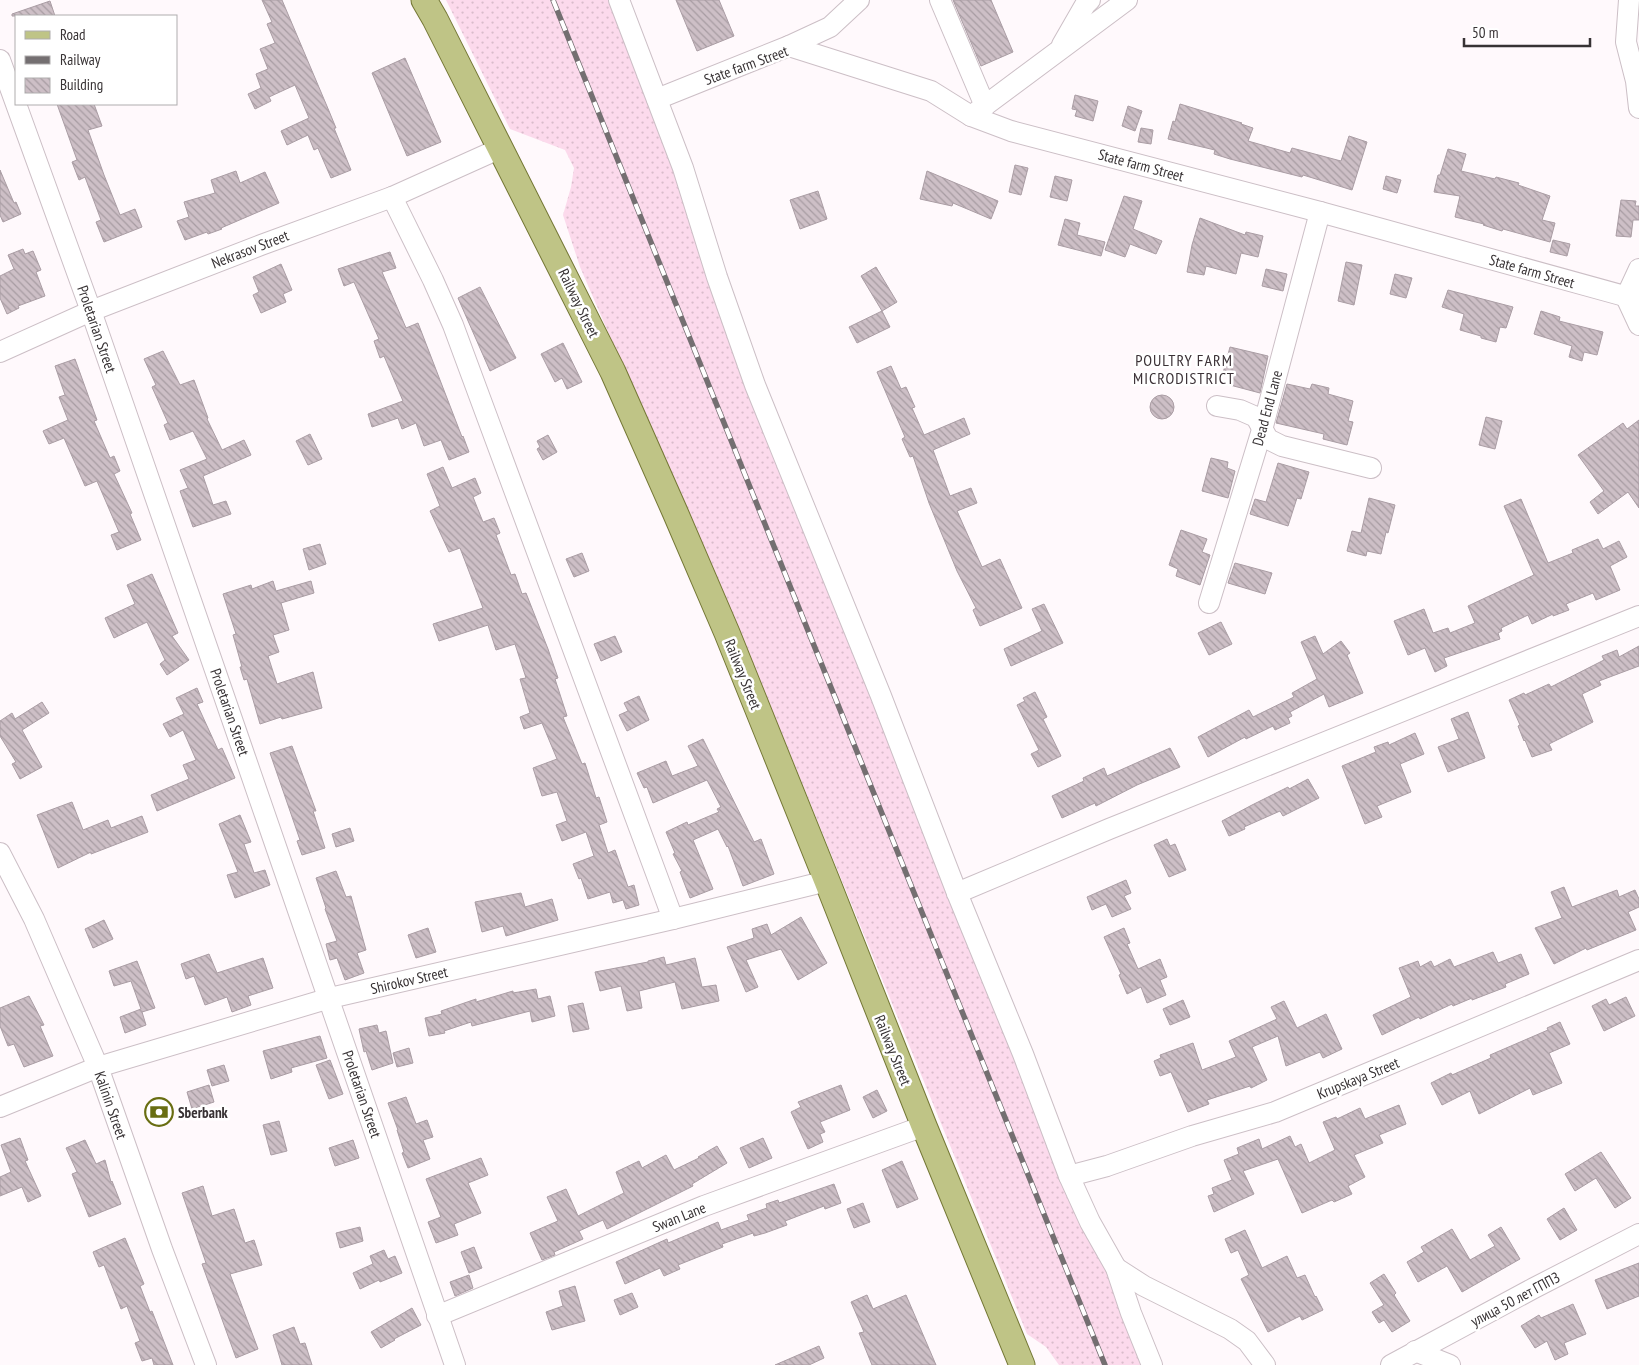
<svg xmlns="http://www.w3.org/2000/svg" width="1639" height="1365" viewBox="0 0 1639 1365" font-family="'PT Sans Narrow',sans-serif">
<defs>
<pattern id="grass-dots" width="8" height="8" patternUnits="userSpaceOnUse" patternTransform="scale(1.25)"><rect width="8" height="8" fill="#fcdaec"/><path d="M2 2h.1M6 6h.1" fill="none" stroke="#d9bccb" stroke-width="1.8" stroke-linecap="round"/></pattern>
<pattern id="building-back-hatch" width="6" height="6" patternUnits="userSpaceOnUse" patternTransform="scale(1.25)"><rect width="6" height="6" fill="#cdbfc6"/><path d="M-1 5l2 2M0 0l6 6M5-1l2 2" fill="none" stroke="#a79ca2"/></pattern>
</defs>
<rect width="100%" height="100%" fill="#fff9fc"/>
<polygon fill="url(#grass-dots)" points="446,0 619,0 717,277 1152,1365 1059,1365 1046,1347 1027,1334 789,751 580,267 563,215 571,187 574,168 565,150 510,129"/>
<g fill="url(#building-back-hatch)" stroke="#aa9da4">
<polygon points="262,0 282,0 329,111 336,128 334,128 351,170 331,178 318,148 314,150 308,135 287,145 281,131 309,118 295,85 269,97 271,101 255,109 248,94 261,88 256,74 268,69 260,49 275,43 267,24 272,22"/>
<polygon points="676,0 719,0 734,36 697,51"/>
<polygon points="953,0 991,0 1013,52 981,66"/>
<polygon points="50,1 55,16 12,16 12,14"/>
<polygon points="405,58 441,142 407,156 372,73"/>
<polygon points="1075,95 1098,101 1093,121 1075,116 1077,110 1072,109"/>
<polygon points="57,104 94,104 102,126 88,130 104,175 120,215 135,209 142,227 104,242 96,222 101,220 85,177 79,180 72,162 77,160"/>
<polygon points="1180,104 1242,123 1241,124 1253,128 1248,141 1290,153 1292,148 1341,161 1349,136 1367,142 1352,190 1303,175 1302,177 1230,159 1214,154 1215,150 1168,139 1173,121 1175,122"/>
<polygon points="1128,106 1142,111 1135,131 1122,126"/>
<polygon points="1141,128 1153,130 1151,144 1138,142"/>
<polygon points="1448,149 1466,154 1461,171 1495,179 1496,177 1519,183 1518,185 1550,196 1542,220 1555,223 1550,242 1503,229 1502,231 1483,225 1484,224 1455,217 1460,196 1434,192 1438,175 1440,175"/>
<polygon points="1015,165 1028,168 1021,195 1009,192"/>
<polygon points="0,170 14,203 16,202 21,214 3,222 0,215"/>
<polygon points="236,171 240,183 265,172 279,203 221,228 222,229 208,234 207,232 185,240 177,221 189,217 184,202 215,193 211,180"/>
<polygon points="927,171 998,201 991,219 953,203 952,206 920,199"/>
<polygon points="1055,176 1072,180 1067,201 1050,197"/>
<polygon points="1386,176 1401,180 1397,193 1383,189"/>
<polygon points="818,191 827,219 800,229 790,200"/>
<polygon points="1124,196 1142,201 1133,229 1162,241 1156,254 1130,244 1125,257 1105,250"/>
<polygon points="1621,200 1636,201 1635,206 1639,206 1639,220 1633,220 1631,237 1616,236"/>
<polygon points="1200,218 1245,235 1246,232 1263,236 1258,257 1241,253 1236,274 1206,266 1204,275 1187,272 1192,245"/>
<polygon points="1065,219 1080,223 1077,235 1105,242 1101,256 1058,245"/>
<polygon points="1553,240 1570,244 1567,256 1550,252"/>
<polygon points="23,249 25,254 33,251 41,270 36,272 45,296 18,306 19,308 7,314 0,298 0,276 14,269 8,255"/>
<polygon points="390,252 396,268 382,272 406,328 418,323 462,437 463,436 469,452 449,460 441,440 424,446 416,423 402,429 398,418 372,427 368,414 403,401 384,356 380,358 374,341 379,339 354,282 344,286 338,269"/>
<polygon points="1346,262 1362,265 1354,305 1338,301"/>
<polygon points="281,264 292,290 283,294 286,302 261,313 253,295 259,292 253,277"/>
<polygon points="876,267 897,302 882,311 861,276"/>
<polygon points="1266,269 1287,274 1283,291 1262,286"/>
<polygon points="1395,274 1412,278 1406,298 1390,294"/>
<polygon points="480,287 516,358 490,371 458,298"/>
<polygon points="1448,290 1513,307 1506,328 1500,327 1496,342 1481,338 1481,336 1460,330 1464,314 1442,307"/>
<polygon points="882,311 890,327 857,343 849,327"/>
<polygon points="1541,311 1560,317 1559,321 1603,332 1597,355 1584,352 1582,361 1569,357 1572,346 1534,334"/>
<polygon points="563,343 582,382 567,389 562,378 555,382 541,354"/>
<polygon points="1230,347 1268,356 1260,393 1230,385 1232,375 1223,373"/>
<polygon points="163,351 180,385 194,380 208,418 207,419 222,450 244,440 251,455 203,476 213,505 226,501 231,514 193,527 180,491 188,488 180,470 207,459 193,431 170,440 164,425 168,423 152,387 156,385 144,359"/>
<polygon points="75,359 97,420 94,421 110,458 114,456 120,471 114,474 132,513 130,514 141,540 117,550 111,535 119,532 97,481 85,486 64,438 49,444 43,431 68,420 59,397 65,395 55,366"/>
<polygon points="891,366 901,389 906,387 915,407 912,408 924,435 964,418 970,434 933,450 950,496 971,488 977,503 957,511 982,567 1000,559 1022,608 980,626 973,610 976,608 957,571 929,503 913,456 910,457 902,439 905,437 877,372"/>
<polygon points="1287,384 1310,389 1312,384 1329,388 1328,394 1353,401 1348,421 1353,422 1347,445 1323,439 1324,434 1276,423"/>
<circle cx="1162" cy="407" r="12"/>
<polygon points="1486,417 1502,421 1495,449 1479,445"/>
<polygon points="1639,420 1639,508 1628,492 1598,514 1590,502 1604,491 1578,455 1623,423 1627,429"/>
<polygon points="310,434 322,459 308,465 296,441"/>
<polygon points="548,435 557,452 543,460 537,449 540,447 537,441"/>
<polygon points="1211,458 1228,462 1227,468 1235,471 1228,498 1202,491"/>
<polygon points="1278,463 1309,472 1301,499 1297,498 1288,526 1250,514 1255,499 1266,502"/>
<polygon points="443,467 452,488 475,478 481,493 473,497 483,522 494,518 500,533 496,535 511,575 515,574 522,594 526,593 548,649 558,678 555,679 567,716 563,717 582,764 585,763 596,798 599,797 607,822 599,825 608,853 615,850 628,887 634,885 639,905 626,909 623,900 613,903 610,892 588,899 581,878 579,879 573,864 594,856 586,832 562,841 556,825 567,821 557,792 542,796 533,768 557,759 542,723 524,729 520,717 530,713 520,679 526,678 515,644 496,650 488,625 439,641 433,624 483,608 460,548 449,552 430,511 440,506 427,474"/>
<polygon points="1369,498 1395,505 1388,533 1386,532 1381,554 1367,551 1366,556 1347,551 1352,531 1361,533"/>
<polygon points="1521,499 1548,563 1573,553 1572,550 1598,539 1603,549 1619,541 1627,557 1610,566 1620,590 1596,600 1593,593 1566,604 1569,610 1553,616 1553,614 1532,624 1528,615 1501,628 1502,631 1498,633 1500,639 1444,658 1447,666 1435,672 1425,648 1408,655 1394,621 1424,609 1433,633 1448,628 1450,633 1475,623 1468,606 1534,575 1504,506"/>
<polygon points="1181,530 1207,539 1202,552 1210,555 1200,585 1176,576 1178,569 1169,565"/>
<polygon points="320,544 326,564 309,570 303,549"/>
<polygon points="582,553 589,571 574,577 566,559"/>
<polygon points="1235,563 1272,573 1265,594 1228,583"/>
<polygon points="152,574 178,633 172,636 189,660 167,675 160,664 165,660 147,622 114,638 105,618 135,604 127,585"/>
<polygon points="273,581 276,591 311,581 314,593 281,603 289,630 273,635 279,652 268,656 277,684 313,672 322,708 282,719 281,717 260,724 247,679 244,680 240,667 242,667 233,635 236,634 223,594 251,585 252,589"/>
<polygon points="1044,604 1063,643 1011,666 1004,649 1042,631 1032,609"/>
<polygon points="1221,622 1232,644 1209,655 1198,633"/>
<polygon points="615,636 622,652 601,661 594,644"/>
<polygon points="1315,636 1323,654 1341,641 1350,653 1347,655 1363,693 1329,707 1324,694 1290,712 1292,716 1288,718 1290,723 1275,730 1273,726 1246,739 1245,737 1208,757 1198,737 1249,710 1253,717 1294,697 1292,693 1317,679 1301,642"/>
<polygon points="1639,646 1639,666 1599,681 1601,685 1582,694 1593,722 1549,744 1552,750 1532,757 1525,740 1524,741 1518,726 1520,725 1509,700 1524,693 1525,695 1549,684 1551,687 1604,660 1602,656 1617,650 1619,657"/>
<polygon points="197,688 203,702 197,704 218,750 222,748 235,778 157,811 151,795 189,779 183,765 196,760 183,730 170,737 163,724 184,714 176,698"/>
<polygon points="1035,692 1047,717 1043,719 1061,756 1038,767 1031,754 1039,750 1017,705 1025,701 1023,698"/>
<polygon points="639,696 649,720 627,731 619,715 628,711 624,703"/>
<polygon points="42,702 49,713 22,730 42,767 20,779 12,764 16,762 0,736 0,721 12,713 15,719"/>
<polygon points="1468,712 1485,758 1448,772 1438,747 1459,739 1451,719"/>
<polygon points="1415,733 1424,754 1400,764 1411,792 1377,806 1382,817 1365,824 1342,766 1376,752 1374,747 1388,742 1389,745"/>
<polygon points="703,739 754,842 761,839 774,874 743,886 728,846 727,847 718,829 693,840 713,889 690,898 680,872 682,871 673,854 675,853 666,832 687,822 688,825 719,812 717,809 721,807 707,780 653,803 647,787 644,788 637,773 666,761 672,776 698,766 688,746"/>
<polygon points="292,746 316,811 313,811 325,848 302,855 297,841 300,840 270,753"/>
<polygon points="1170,748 1180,767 1137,785 1096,806 1095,803 1062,818 1052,796 1084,781 1083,778 1104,768 1107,776"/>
<polygon points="1308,779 1319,798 1283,816 1280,811 1244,827 1245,829 1229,836 1222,821 1252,805 1288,787 1289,789"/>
<polygon points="72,802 83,830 108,820 111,828 142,816 148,832 91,854 91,852 58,868 37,815"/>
<polygon points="240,815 251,842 244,844 254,873 265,870 270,885 235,898 227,875 238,872 219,824"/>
<polygon points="350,828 354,841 336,847 332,834"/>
<polygon points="1167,839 1170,846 1175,844 1186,870 1169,877 1154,845"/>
<polygon points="336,871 346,897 351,896 366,950 357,953 364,973 345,980 337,958 330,960 326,944 337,941 325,909 326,908 316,878"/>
<polygon points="1126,880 1131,893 1124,896 1131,909 1112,917 1106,904 1092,910 1087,897"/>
<polygon points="1564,887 1572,907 1617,890 1619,897 1635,890 1639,899 1639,907 1628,912 1636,930 1587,950 1586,948 1554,964 1535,928 1562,918 1551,892"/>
<polygon points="521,893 525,907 552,899 558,920 506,936 503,926 482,932 475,902"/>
<polygon points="801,917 827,963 798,980 781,949 746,960 758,987 746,992 727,947 754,938 752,929 767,924 771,935"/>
<polygon points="104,920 113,939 93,948 85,929"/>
<polygon points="428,928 436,952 416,958 408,935"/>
<polygon points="1124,928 1130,943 1127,944 1138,969 1160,959 1167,977 1160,980 1166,995 1147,1003 1141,987 1127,994 1119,975 1121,974 1104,937"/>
<polygon points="1493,952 1498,963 1521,954 1529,974 1505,984 1506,987 1472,1000 1472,998 1453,1006 1452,1004 1420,1019 1419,1017 1382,1035 1373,1015 1411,997 1399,968 1418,961 1420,967 1431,961 1434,967 1450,959 1454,967"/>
<polygon points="209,954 217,973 263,958 273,988 248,996 251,1005 232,1012 227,997 205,1005 194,976 186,979 181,964"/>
<polygon points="664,957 666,965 695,958 702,987 716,985 719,1001 682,1009 675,982 639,991 642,1008 627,1011 621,986 600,991 595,972 648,962 648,961"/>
<polygon points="137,961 155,1008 142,1012 146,1025 125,1033 120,1017 141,1009 131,981 114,986 109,971"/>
<polygon points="536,989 538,999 550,996 555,1016 532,1022 530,1011 472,1026 471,1022 444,1031 445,1033 429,1036 425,1018 442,1014 441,1011 476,999 476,1002 513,991 513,993"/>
<polygon points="29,996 44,1025 40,1026 53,1056 24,1067 14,1044 8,1046 0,1026 0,1008"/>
<polygon points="1626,997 1635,1016 1604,1031 1592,1006 1606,999 1609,1005"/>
<polygon points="1183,1000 1190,1017 1170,1025 1163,1009"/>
<polygon points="1284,1001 1297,1028 1326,1014 1342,1049 1323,1058 1320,1052 1286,1066 1278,1036 1252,1047 1267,1080 1251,1088 1250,1086 1207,1100 1209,1104 1188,1112 1171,1072 1160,1076 1154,1061 1161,1058 1160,1055 1193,1043 1202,1070 1236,1057 1229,1041 1277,1019 1271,1007"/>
<polygon points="583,1003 589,1029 573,1032 568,1006"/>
<polygon points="1560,1022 1570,1044 1549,1053 1562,1083 1533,1095 1530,1088 1479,1114 1470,1091 1442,1105 1431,1083 1451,1073 1452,1075 1491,1058 1490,1055 1548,1030 1547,1028"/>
<polygon points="377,1025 379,1033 386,1031 393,1063 372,1070 366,1051 364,1052 359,1029"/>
<polygon points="320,1036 327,1058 291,1068 292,1072 271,1079 263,1051"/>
<polygon points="409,1048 413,1063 397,1067 393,1053"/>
<polygon points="330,1060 343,1094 329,1099 316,1065"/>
<polygon points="224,1065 229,1081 212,1086 207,1070"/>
<polygon points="209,1085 214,1102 192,1109 187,1092"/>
<polygon points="841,1085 850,1110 820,1122 825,1132 820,1134 823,1142 808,1149 791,1112 801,1107 798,1102"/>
<polygon points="877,1090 887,1111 873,1118 863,1097"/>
<polygon points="406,1097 416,1124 427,1120 433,1137 423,1140 430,1159 408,1168 402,1153 404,1152 397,1130 398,1130 388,1103"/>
<polygon points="1399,1105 1406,1124 1379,1135 1383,1143 1354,1155 1365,1177 1348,1186 1352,1194 1334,1202 1332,1200 1302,1213 1278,1159 1243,1171 1254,1194 1214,1212 1208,1196 1214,1194 1212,1188 1232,1180 1224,1160 1239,1154 1237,1148 1259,1139 1262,1149 1290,1136 1295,1147 1301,1144 1309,1163 1335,1150 1323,1122 1336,1117 1337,1119 1360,1108 1365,1119"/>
<polygon points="279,1121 287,1151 271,1155 263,1125"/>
<polygon points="20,1138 28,1160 25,1161 41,1196 28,1202 22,1187 0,1196 0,1177 11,1172 1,1145"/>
<polygon points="763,1138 772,1158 749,1168 740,1148"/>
<polygon points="85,1140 96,1164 105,1160 111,1182 112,1181 121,1204 89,1217 72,1174 77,1172 66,1148"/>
<polygon points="353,1140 359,1158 335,1166 329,1148"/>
<polygon points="717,1146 727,1163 692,1184 693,1186 607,1229 603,1220 579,1231 583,1239 554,1252 555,1255 542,1260 530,1233 558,1221 547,1197 566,1189 578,1216 624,1193 616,1172 639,1161 642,1168 666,1155 674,1170 699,1158 698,1157"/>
<polygon points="1601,1152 1631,1198 1615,1208 1596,1178 1575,1191 1565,1174"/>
<polygon points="481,1158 488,1175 468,1183 481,1213 454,1224 458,1235 436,1243 428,1222 441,1217 426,1179"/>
<polygon points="902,1161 918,1199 897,1208 882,1170"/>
<polygon points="834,1184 841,1203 825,1209 824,1206 785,1221 787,1225 765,1233 754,1236 753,1233 722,1244 723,1247 678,1265 680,1269 664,1276 660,1268 625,1284 616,1262 667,1239 668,1243 718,1222 721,1230 749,1220 747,1215 767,1208 766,1204 778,1200 779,1203"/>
<polygon points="203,1186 212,1216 234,1209 245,1243 254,1240 262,1265 230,1274 258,1349 236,1358 202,1264 206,1263 182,1193"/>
<polygon points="863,1203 870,1222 854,1228 847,1209"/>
<polygon points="1564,1208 1577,1230 1560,1240 1547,1219"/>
<polygon points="360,1227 363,1241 340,1248 336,1233"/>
<polygon points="1501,1227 1520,1259 1462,1292 1447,1266 1418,1282 1407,1262 1424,1252 1421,1247 1452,1229 1470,1260 1495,1246 1488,1235"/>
<polygon points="1245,1230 1262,1268 1287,1256 1297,1278 1305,1275 1315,1297 1316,1296 1323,1310 1302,1320 1300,1316 1268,1332 1241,1279 1249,1275 1238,1250 1231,1253 1225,1239"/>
<polygon points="125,1238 144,1284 140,1286 150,1312 152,1311 173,1365 154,1365 152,1358 142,1361 135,1343 140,1341 127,1306 121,1309 104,1265 99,1267 93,1252"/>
<polygon points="474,1247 482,1268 469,1273 461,1252"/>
<polygon points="384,1250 388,1259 395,1256 402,1273 380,1282 379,1280 360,1289 353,1273 373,1264 370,1256"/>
<polygon points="1639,1263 1639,1296 1607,1309 1595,1280"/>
<polygon points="1384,1274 1396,1293 1394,1295 1410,1321 1392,1332 1384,1320 1379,1323 1372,1312 1384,1305 1370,1283"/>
<polygon points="469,1275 473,1288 455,1296 450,1282"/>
<polygon points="575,1286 585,1321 552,1330 546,1312 563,1306 559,1291"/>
<polygon points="632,1293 638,1307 620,1315 614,1300"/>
<polygon points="867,1295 873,1309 906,1295 936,1365 872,1365 859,1333 864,1332 851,1302"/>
<polygon points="1573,1304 1586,1334 1564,1343 1568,1354 1555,1360 1547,1341 1535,1348 1521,1326 1539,1315 1541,1318"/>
<polygon points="412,1308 421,1325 394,1339 395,1340 381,1348 371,1332"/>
<polygon points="294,1327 300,1344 305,1343 312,1365 282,1365 273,1335"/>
<polygon points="819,1346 824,1358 809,1365 775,1365"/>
</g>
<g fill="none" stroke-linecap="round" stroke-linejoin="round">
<defs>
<g id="minor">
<polyline points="619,0 683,168 717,277 755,385 881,696 957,893 1023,1054 1069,1176 1090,1222 1116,1268 1131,1313 1152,1365"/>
<polyline points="940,0 985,106"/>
<polyline points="1629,0 1626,42 1636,81 1639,108"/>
<polyline points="1062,45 1085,5 1090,0"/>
<polyline points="789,46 830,27 859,0"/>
<polyline points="0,60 91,311 455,1365"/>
<polyline points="657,99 789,46 931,91 971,116 1011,131 1320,212 1639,300"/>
<polyline points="971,116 1127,0"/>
<polyline points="392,197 433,280 453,325 673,919"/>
<polyline points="1639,269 1626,297 1639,325"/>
<polyline points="0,352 91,311 261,245 392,197 501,148"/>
<polyline points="1217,406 1240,410 1256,417 1268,439 1282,446 1371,468"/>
<polyline points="1209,603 1262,430 1320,212"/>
<polyline points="0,853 34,919 98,1067 162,1249 206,1365"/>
<polyline points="957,893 1109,829 1639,616"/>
<polyline points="0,1107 98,1067 330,998 673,919 827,881"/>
<polyline points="1069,1176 1107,1166 1192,1136 1275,1112 1639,960"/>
<polyline points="1116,1268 1144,1286 1230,1329 1247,1341 1265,1365"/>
<polyline points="437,1316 704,1206 924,1126"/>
<polyline points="1415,1351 1450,1365"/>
<polyline points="1391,1365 1534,1288 1639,1234"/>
</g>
<polyline id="major" points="424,0 435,19 613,372 675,512 727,633 827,881 924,1126 1022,1365"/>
</defs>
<use href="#minor" stroke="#ccbfc6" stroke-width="22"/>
<use href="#major" stroke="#747735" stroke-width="27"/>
<use href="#minor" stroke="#fff" stroke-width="20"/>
<use href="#major" stroke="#bfc486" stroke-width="25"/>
<defs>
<polyline id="rail" points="553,0 1105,1365"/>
</defs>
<use href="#rail" stroke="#746f71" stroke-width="5.5"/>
<use href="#rail" stroke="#fff" stroke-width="4" stroke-dasharray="11" stroke-linecap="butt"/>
</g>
<defs>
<symbol id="bank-ring" viewBox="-11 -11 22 22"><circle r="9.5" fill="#fff" stroke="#696e12" stroke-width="1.5"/><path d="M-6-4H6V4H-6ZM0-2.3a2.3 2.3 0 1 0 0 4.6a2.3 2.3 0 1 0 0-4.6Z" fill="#696e12"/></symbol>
</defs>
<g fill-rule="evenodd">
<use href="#bank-ring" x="143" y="1096" width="32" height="32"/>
</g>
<g text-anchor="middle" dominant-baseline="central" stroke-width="5" stroke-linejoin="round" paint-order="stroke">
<g font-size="15" fill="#373234" stroke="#fff">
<text transform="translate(746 65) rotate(-20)">State farm Street</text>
<text transform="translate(1141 165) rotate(15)">State farm Street</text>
<text transform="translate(250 249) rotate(-21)">Nekrasov Street</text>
<text transform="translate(1532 271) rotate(16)">State farm Street</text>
<text transform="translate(579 303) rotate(64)">Railway Street</text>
<text transform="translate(97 329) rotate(71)">Proletarian Street</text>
<text transform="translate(1267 408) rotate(-75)">Dead End Lane</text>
<text transform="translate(743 674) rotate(68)">Railway Street</text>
<text transform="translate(230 712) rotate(71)">Proletarian Street</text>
<text transform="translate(409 980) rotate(-13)">Shirokov Street</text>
<text transform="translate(893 1050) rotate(68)">Railway Street</text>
<text transform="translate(1358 1078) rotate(-22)">Krupskaya Street</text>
<text transform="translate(362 1094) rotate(71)">Proletarian Street</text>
<text transform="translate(111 1105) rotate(71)">Kalinin Street</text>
<text transform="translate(679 1217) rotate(-22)">Swan Lane</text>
<text transform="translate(1515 1299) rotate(-28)">улица 50 лет ГППЗ</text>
</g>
<g font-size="15" font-weight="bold" fill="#373234" stroke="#fff" text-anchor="start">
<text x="178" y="1112">Sberbank</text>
</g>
<g font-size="16" letter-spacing="1" fill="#3b3136" stroke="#fff">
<text x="1184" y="360">POULTRY FARM<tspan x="1184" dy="18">MICRODISTRICT</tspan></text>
</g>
</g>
<rect x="15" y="15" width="162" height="90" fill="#ffffff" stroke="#afadae"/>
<rect x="25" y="31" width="25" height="8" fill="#bfc486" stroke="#afadae"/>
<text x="60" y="40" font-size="15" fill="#373234">Road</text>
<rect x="25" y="56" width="25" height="8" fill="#746f71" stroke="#afadae"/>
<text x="60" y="65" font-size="15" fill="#373234">Railway</text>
<rect x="25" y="78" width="25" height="15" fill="url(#building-back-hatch)" stroke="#afadae"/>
<text x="60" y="90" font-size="15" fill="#373234">Building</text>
<path d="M1464 38v8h126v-8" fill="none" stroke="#373234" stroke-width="2.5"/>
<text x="1472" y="38" font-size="15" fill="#373234" stroke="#ffffff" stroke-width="4" paint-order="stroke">50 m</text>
</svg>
